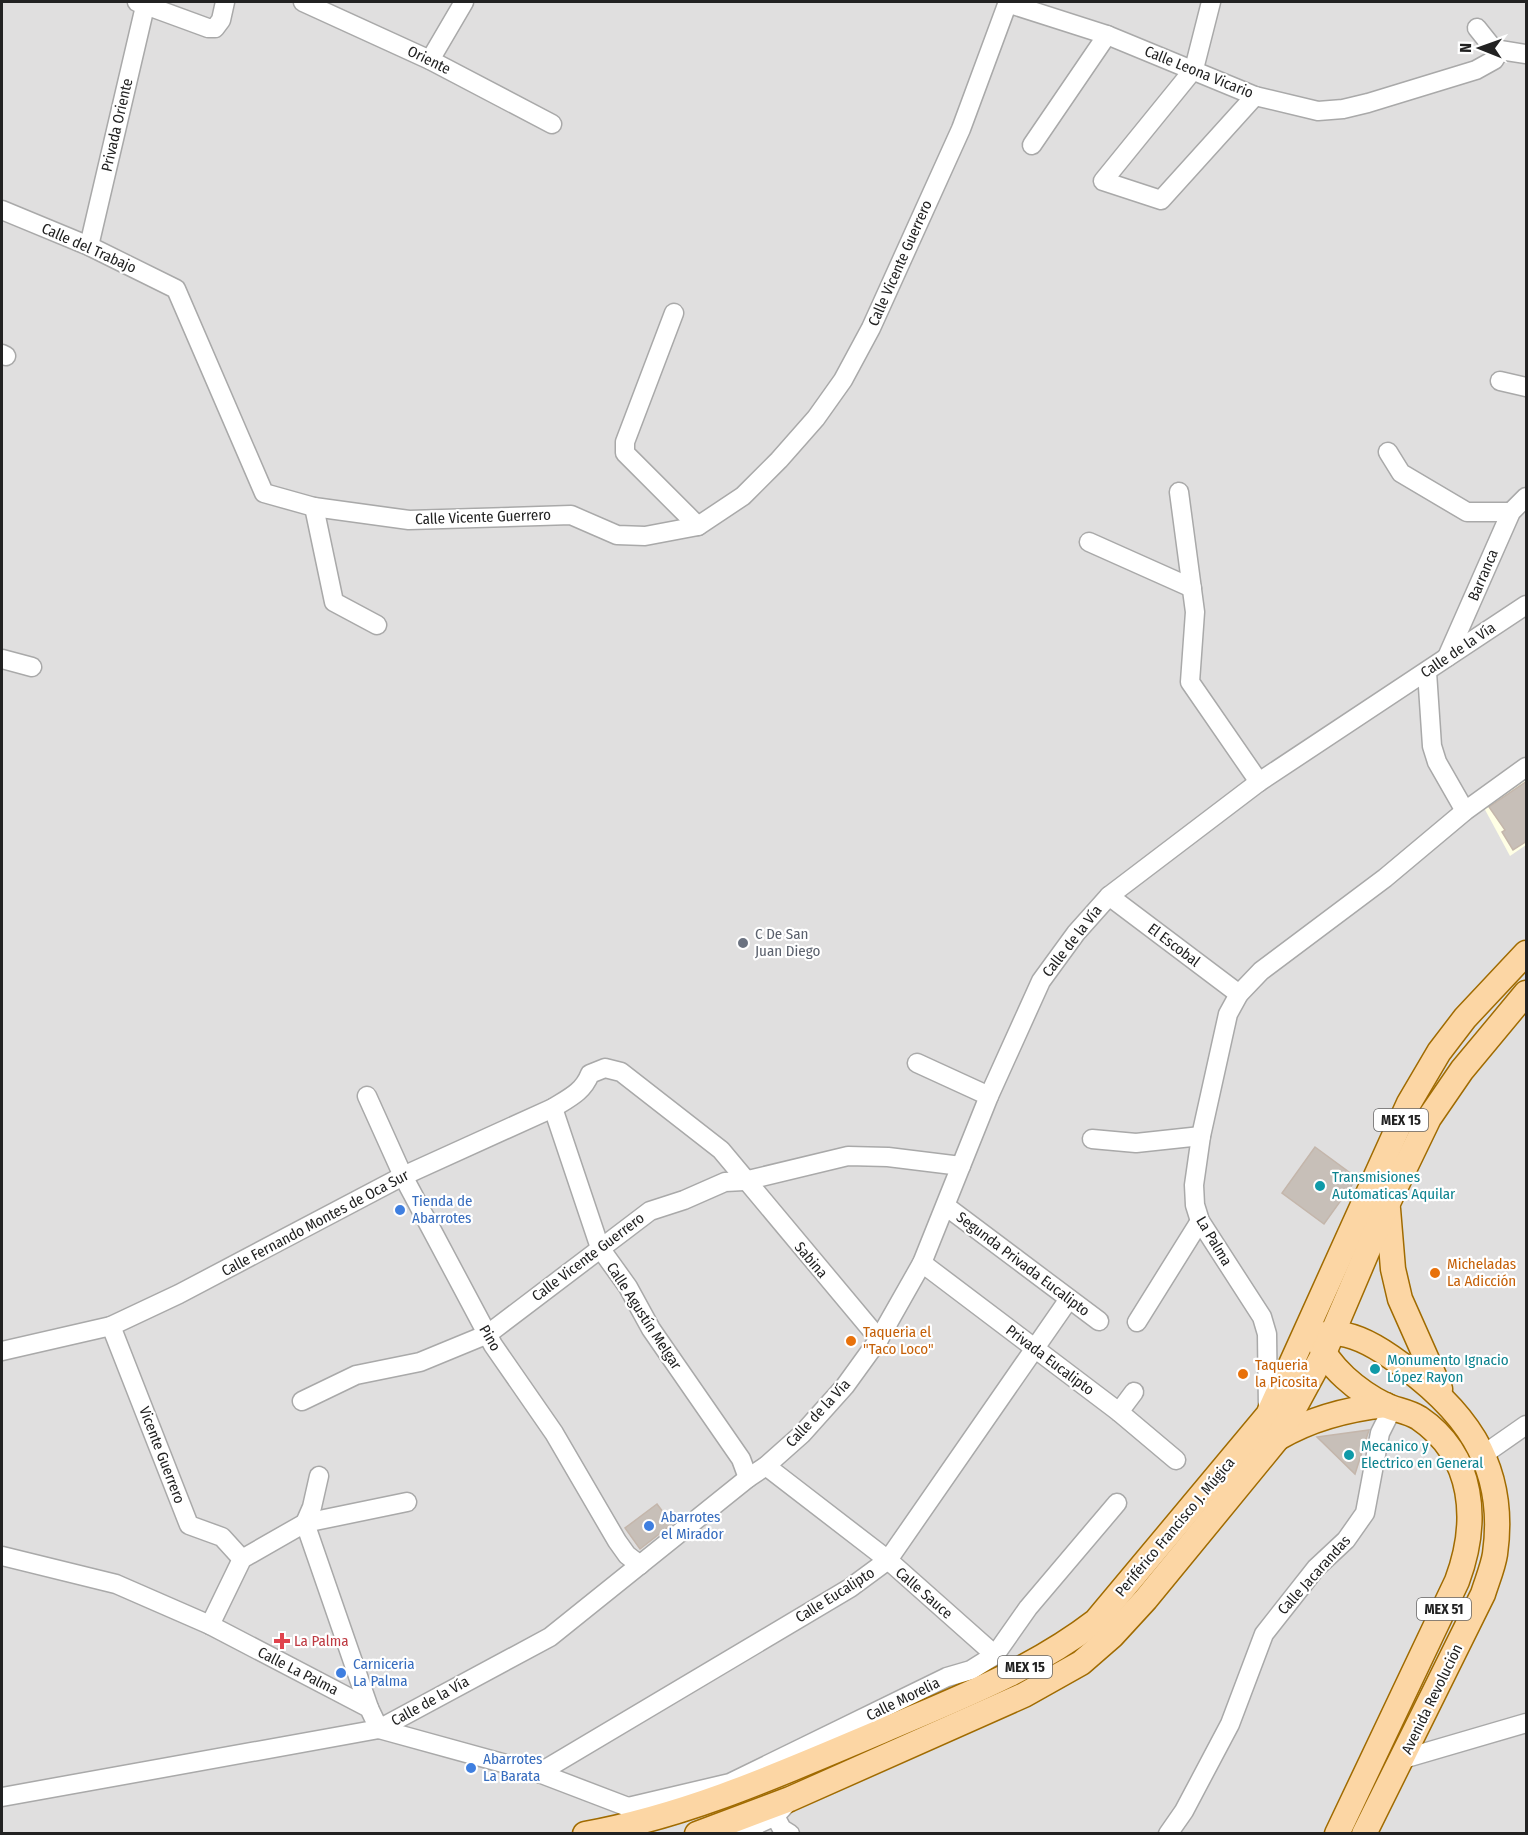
<svg xmlns="http://www.w3.org/2000/svg" width="1528" height="1835" viewBox="0 0 1528 1835" font-family="'Fira Sans Condensed',sans-serif">
<rect width="100%" height="100%" fill="#f2efe9"/>
<rect fill="#e0dfdf" x="2" y="2" width="1524" height="1831"/>
<polygon fill="#ffffe5" points="1526,774 1526,845 1510,856 1483,806"/>
<g fill="#c7bfb8" stroke="#c4b6ab" stroke-width="1.5">
<polygon points="1527,781 1527,841 1513,850 1502,832 1505,830 1489,807"/>
<polygon points="1315,1147 1357,1178 1324,1224 1282,1193"/>
<polygon points="1369,1430 1355,1474 1317,1437"/>
<polygon points="657,1504 672,1524 640,1549 625,1528"/>
</g>
<g fill="none" stroke-linecap="round" stroke-linejoin="round">
<defs>
<g id="minor">
<polyline points="137,2 208,28 215,28 221,20 225,2"/>
<polyline points="303,2 430,60 552,124"/>
<polyline points="1211,2 1194,69 1103,181 1161,200 1255,96"/>
<polyline points="1007,3 1107,35 1255,96 1318,111 1343,109 1368,103 1476,70 1494,60 1500,50 1526,54"/>
<polyline points="1477,28 1493,48 1500,50"/>
<polyline points="430,60 464,2"/>
<polyline points="1032,145 1107,35"/>
<polyline points="2,210 89,246 176,289 264,493 314,507 409,520 571,515 617,535 645,536 698,526 743,496 779,460 816,418 843,380 871,328 961,129 1008,2"/>
<polyline points="89,246 146,2"/>
<polyline points="674,313 625,442 625,453 698,526"/>
<polyline points="2,354 6,356"/>
<polyline points="1500,381 1526,387"/>
<polyline points="1388,452 1401,473 1467,512 1511,512"/>
<polyline points="1179,492 1195,612 1190,682 1259,782"/>
<polyline points="314,507 334,602 377,625"/>
<polyline points="1089,542 1192,588"/>
<polyline points="1447,657 1511,512 1526,497"/>
<polyline points="2,659 32,667"/>
<polyline points="1427,672 1432,746 1437,762 1465,811"/>
<polyline points="1109,896 1239,994"/>
<polyline points="917,1063 989,1096"/>
<polyline points="367,1096 403,1176 493,1345 554,1433 617,1541 627,1555 640,1565"/>
<polyline points="553,1108 600,1248 628,1287 651,1329 741,1459 748,1478"/>
<polyline points="1092,1139 1136,1143 1201,1136"/>
<polyline points="947,1207 1099,1321"/>
<polyline points="922,1263 1119,1412 1176,1460"/>
<polyline points="1137,1322 1200,1221"/>
<polyline points="111,1326 189,1525 222,1537 242,1559"/>
<path d="M 2,1351 L 111,1326 L 179,1294 L 403,1176 L 553,1108 C 569,1098 583,1092 590,1074 L 605,1068 L 621,1072 L 721,1150 L 879,1339"/>
<polyline points="302,1401 356,1375 420,1362 488,1334 650,1211 684,1200 725,1182 744,1181 848,1156 888,1157 961,1166"/>
<polyline points="1268,1409 1267,1334 1262,1317 1200,1221 1195,1205 1194,1185 1201,1136 1228,1014 1239,994 1261,971 1385,878 1465,811 1526,767"/>
<polyline points="1119,1412 1134,1392"/>
<polyline points="1483,1455 1526,1425"/>
<polyline points="766,1466 888,1560 995,1655"/>
<polyline points="319,1476 312,1507 305,1523 369,1708"/>
<polyline points="2,1556 116,1584 210,1625 369,1708 379,1729"/>
<polyline points="210,1625 242,1559 305,1523 407,1502"/>
<polyline points="379,1729 539,1773 628,1807 631,1817"/>
<polyline points="1403,1759 1526,1723"/>
<polyline points="539,1773 850,1588 888,1560 1069,1299"/>
<polyline points="2,1797 379,1729 550,1637 748,1478 766,1466 802,1434 845,1386 879,1339 922,1263 989,1096 1041,981 1076,933 1109,896 1259,782 1526,605"/>
<polyline points="790,1800 775,1816 782,1829 790,1834"/>
<polyline points="628,1807 730,1783 947,1677 971,1670 995,1655 1028,1608 1117,1503"/>
<polyline points="737,1834 775,1816"/>
<polyline points="1168,1834 1184,1811 1230,1724 1264,1634 1316,1568 1346,1540 1365,1513 1380,1433 1393,1407"/>
</g>
<g id="major">
<polyline points="1388,1209 1393,1269 1400,1299 1440,1389"/>
<path d="M 1318,1336 C 1342,1327 1371,1343 1391,1357 C 1462,1406 1508,1462 1495,1554 C 1493,1567 1487,1581 1483,1594 L 1364,1834"/>
<path d="M 1318,1339 C 1327,1367 1359,1392 1385,1405 C 1395,1410 1408,1411 1419,1418 C 1475,1456 1479,1522 1457,1581 L 1337,1834"/>
<path d="M 1278,1438 C 1312,1418 1347,1409 1386,1405"/>
<path d="M 585,1834 C 690,1815 785,1772 882,1731 C 956,1699 1031,1671 1096,1621 L 1268,1415 L 1409,1103 L 1439,1052 L 1465,1018 L 1526,953"/>
<polyline points="697,1834 790,1799 1024,1695 1081,1663 1112,1636 1146,1599 1278,1438 1324,1353 1387,1205 1429,1118 1462,1070 1526,993"/>
</g>
</defs>
<use href="#minor" stroke="#a9a9a9" stroke-width="21"/>
<use href="#major" stroke="#a06b00" stroke-width="27"/>
<use href="#minor" stroke="#fff" stroke-width="18"/>
<use href="#major" stroke="#fcd6a4" stroke-width="24"/>
</g>
<circle fill="#6b7280" stroke="#fff" stroke-width="2" cx="743" cy="943" r="6"/>
<g fill="#0f9aa8" stroke="#fff" stroke-width="2">
<circle cx="1320" cy="1186" r="6"/>
<circle cx="1375" cy="1369" r="6"/>
<circle cx="1349" cy="1455" r="6"/>
</g>
<g fill="#3f7fe0" stroke="#fff" stroke-width="2">
<circle cx="400" cy="1210" r="6"/>
<circle cx="649" cy="1526" r="6"/>
<circle cx="341" cy="1673" r="6"/>
<circle cx="471" cy="1768" r="6"/>
</g>
<g fill="#e8710a" stroke="#fff" stroke-width="2">
<circle cx="1435" cy="1273" r="6"/>
<circle cx="851" cy="1341" r="6"/>
<circle cx="1243" cy="1374" r="6"/>
</g>
<path fill="#e0444e" stroke="#fff" stroke-width="2" d="M279 1632h6v6h6v6h-6v6h-6v-6h-6v-6h6z"/>
<g text-anchor="middle" dominant-baseline="central" stroke-width="4.5" stroke-linejoin="round" paint-order="stroke">
<g fill="#fff" stroke="#646464" stroke-width="1.5">
<rect x="1374" y="1109" width="54" height="22" rx="4.5"/>
<rect x="1417" y="1598" width="54" height="22" rx="4.5"/>
<rect x="998" y="1656" width="54" height="22" rx="4.5"/>
</g>
<g font-size="14" font-weight="bold" fill="#222">
<text x="1401" y="1120">MEX 15</text>
<text x="1444" y="1609">MEX 51</text>
<text x="1025" y="1667">MEX 15</text>
</g>
<g font-size="15" fill="#222" stroke="#fff">
<text transform="translate(429 60) rotate(26)">Oriente</text>
<text transform="translate(1199 72) rotate(22)">Calle Leona Vicario</text>
<text transform="translate(117 125) rotate(-77)">Privada Oriente</text>
<text transform="translate(89 248) rotate(24)">Calle del Trabajo</text>
<text transform="translate(900 263) rotate(-66)">Calle Vicente Guerrero</text>
<text transform="translate(483 517) rotate(-2)">Calle Vicente Guerrero</text>
<text transform="translate(1483 575) rotate(-67)">Barranca</text>
<text transform="translate(1458 650) rotate(-34)">Calle de la Vía</text>
<text transform="translate(1072 941) rotate(-52)">Calle de la Vía</text>
<text transform="translate(1174 945) rotate(37)">El Escobal</text>
<text transform="translate(315 1223) rotate(-28)">Calle Fernando Montes de Oca Sur</text>
<text transform="translate(1214 1241) rotate(59)">La Palma</text>
<text transform="translate(588 1257) rotate(-37)">Calle Vicente Guerrero</text>
<text transform="translate(811 1260) rotate(50)">Sabina</text>
<text transform="translate(1023 1264) rotate(37)">Segunda Privada Eucalipto</text>
<text transform="translate(644 1316) rotate(57)">Calle Agustín Melgar</text>
<text transform="translate(490 1338) rotate(60)">Pino</text>
<text transform="translate(1050 1360) rotate(37)">Privada Eucalipto</text>
<text transform="translate(818 1413) rotate(-47)">Calle de la Vía</text>
<text transform="translate(162 1455) rotate(69)">Vicente Guerrero</text>
<text transform="translate(1175 1527) rotate(-50)">Periférico Francisco J. Múgica</text>
<text transform="translate(1314 1575) rotate(-48)">Calle Jacarandas</text>
<text transform="translate(924 1593) rotate(41)">Calle Sauce</text>
<text transform="translate(835 1595) rotate(-32)">Calle Eucalipto</text>
<text transform="translate(298 1671) rotate(27)">Calle La Palma</text>
<text transform="translate(903 1699) rotate(-26)">Calle Morelia</text>
<text transform="translate(1432 1699) rotate(-64)">Avenida Revolución</text>
<text transform="translate(430 1701) rotate(-29)">Calle de la Vía</text>
</g>
<g font-size="15" fill="#5b616d" stroke="#fff" text-anchor="start">
<text x="755" y="934">C De San<tspan x="755" dy="17">Juan Diego</tspan></text>
</g>
<g font-size="15" fill="#0d838f" stroke="#fff" text-anchor="start">
<text x="1332" y="1177">Transmisiones<tspan x="1332" dy="17">Automaticas Aquilar</tspan></text>
<text x="1387" y="1360">Monumento Ignacio<tspan x="1387" dy="17">López Rayon</tspan></text>
<text x="1361" y="1446">Mecanico y<tspan x="1361" dy="17">Electrico en General</tspan></text>
</g>
<g font-size="15" fill="#366cbe" stroke="#fff" text-anchor="start">
<text x="412" y="1201">Tienda de<tspan x="412" dy="17">Abarrotes</tspan></text>
<text x="661" y="1517">Abarrotes<tspan x="661" dy="17">el Mirador</tspan></text>
<text x="353" y="1664">Carniceria<tspan x="353" dy="17">La Palma</tspan></text>
<text x="483" y="1759">Abarrotes<tspan x="483" dy="17">La Barata</tspan></text>
</g>
<g font-size="15" fill="#c56008" stroke="#fff" text-anchor="start">
<text x="1447" y="1264">Micheladas<tspan x="1447" dy="17">La Adicción</tspan></text>
<text x="863" y="1332">Taqueria el<tspan x="863" dy="17">"Taco Loco"</tspan></text>
<text x="1255" y="1365">Taqueria<tspan x="1255" dy="17">la Picosita</tspan></text>
</g>
<g font-size="15" fill="#be3a42" stroke="#fff" text-anchor="start">
<text x="294" y="1641">La Palma</text>
</g>
</g>
<rect width="1528" height="1835" fill="none" stroke="#222222" stroke-width="6"/>
<g transform="translate(1480 48) rotate(271)" stroke="#ffffff" stroke-width="4.5" paint-order="stroke">
<path d="M0-4.5L10 22L0 15L-10 22Z" fill="#222222"/>
<text y="-9" font-size="16" font-weight="bold" text-anchor="middle" fill="#222222">N</text>
</g>
</svg>
